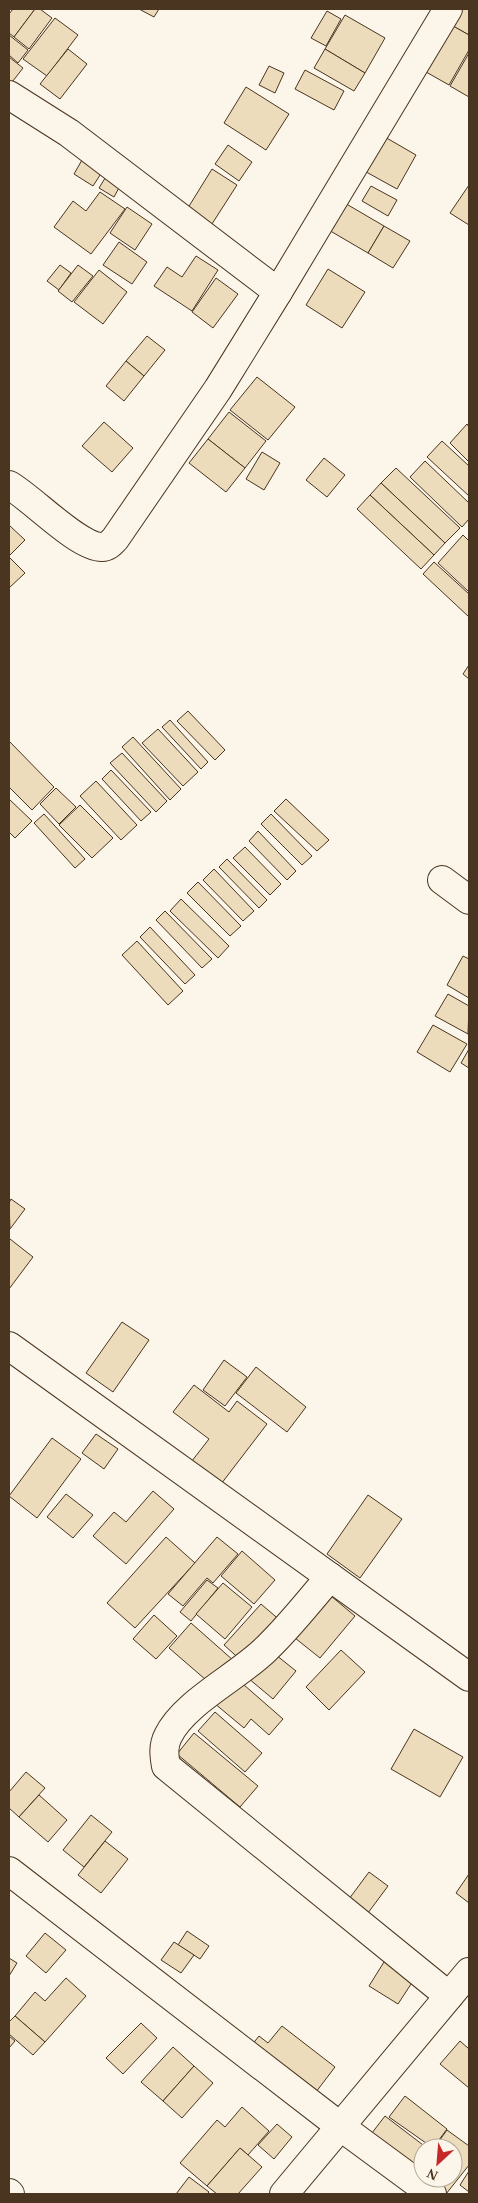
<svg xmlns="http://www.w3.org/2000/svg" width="478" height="2203" viewBox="0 0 478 2203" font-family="Georgia,serif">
<rect width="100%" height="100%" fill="#fbf6e9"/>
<g fill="#ecdcbc" stroke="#4a3520">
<polygon points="13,9 35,9 14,37 9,33 9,14"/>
<polygon points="35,9 40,9 52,18 29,49 14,37"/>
<polygon points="139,9 159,9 154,17"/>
<polygon points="454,9 469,9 469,35 446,22"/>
<polygon points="327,11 341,19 326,46 311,38"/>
<polygon points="345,15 385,38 365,73 325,49"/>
<polygon points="55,18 78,35 47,76 23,59"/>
<polygon points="446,22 469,35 469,50 449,85 419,68"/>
<polygon points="9,35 28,50 18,63 9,55"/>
<polygon points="68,49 87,64 60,99 40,84"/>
<polygon points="325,49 365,73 354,91 314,68"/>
<polygon points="469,53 469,97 450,86"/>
<polygon points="9,57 23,68 9,86"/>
<polygon points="269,66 284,73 275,93 259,85"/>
<polygon points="305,70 344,91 334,110 295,89"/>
<polygon points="246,87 289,114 266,150 224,123"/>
<polygon points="378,133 416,155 397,189 359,168"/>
<polygon points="228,145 252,162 239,181 215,164"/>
<polygon points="82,160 102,172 93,186 74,174"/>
<polygon points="212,169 237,185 210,227 186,211"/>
<polygon points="107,175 121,184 114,197 99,188"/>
<polygon points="469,185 469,225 450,213"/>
<polygon points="371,186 397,200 388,216 362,201"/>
<polygon points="100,192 125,209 91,254 54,227 73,201 86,211"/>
<polygon points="343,202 384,226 368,253 327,229"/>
<polygon points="127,207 152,224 135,250 110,233"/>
<polygon points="384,226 410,241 393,268 368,253"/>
<polygon points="119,242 147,262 132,284 103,265"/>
<polygon points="196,256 218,270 192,311 154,286 167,267 182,277"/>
<polygon points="60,265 71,273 59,290 47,281"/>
<polygon points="78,265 93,276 72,302 58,291"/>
<polygon points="328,269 365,292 342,328 306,305"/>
<polygon points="99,270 127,292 103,324 74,302"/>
<polygon points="216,278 238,294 213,328 192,312"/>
<polygon points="147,336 165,350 144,376 126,361"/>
<polygon points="126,361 144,376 124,401 106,386"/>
<polygon points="257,377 295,407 268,440 230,410"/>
<polygon points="229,412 266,441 245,468 208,439"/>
<polygon points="104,422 133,448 112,472 82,446"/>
<polygon points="467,424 469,427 469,462 450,443"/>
<polygon points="208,439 245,468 226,492 189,463"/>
<polygon points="442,441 469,466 469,496 427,457"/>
<polygon points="262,452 280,463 264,490 246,479"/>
<polygon points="324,458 345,475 327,497 306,480"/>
<polygon points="425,461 469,503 469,519 462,527 410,477"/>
<polygon points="396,468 460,528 445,543 381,483"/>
<polygon points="381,483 445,543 434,555 370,495"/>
<polygon points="370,495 434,555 421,569 357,509"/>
<polygon points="9,525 25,540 9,556"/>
<polygon points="463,535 469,541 469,592 438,563"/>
<polygon points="10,558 25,573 9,588 9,559"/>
<polygon points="434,562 469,594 469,617 423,574"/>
<polygon points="469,665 469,679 463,674"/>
<polygon points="188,711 225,750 215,760 177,721"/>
<polygon points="170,720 208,762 201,769 162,727"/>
<polygon points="158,729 198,772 183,786 142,743"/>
<polygon points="133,737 181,789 170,800 122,747"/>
<polygon points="9,741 54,787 32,810 9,787"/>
<polygon points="122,753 167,801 156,812 110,763"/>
<polygon points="111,770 151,812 141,821 102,779"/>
<polygon points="96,781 137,825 121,840 80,796"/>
<polygon points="56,788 76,807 59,824 40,804"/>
<polygon points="9,799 32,821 15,838 9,832"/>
<polygon points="286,799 329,840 317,851 274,811"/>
<polygon points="80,805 113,838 92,858 59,825"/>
<polygon points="44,814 85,859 75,868 34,823"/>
<polygon points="271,814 312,856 302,865 261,824"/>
<polygon points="258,831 296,871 287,880 249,841"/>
<polygon points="245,847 281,884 270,895 233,858"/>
<polygon points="227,859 267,900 259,908 219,867"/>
<polygon points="214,869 254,911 243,921 203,880"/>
<polygon points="198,882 241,926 230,936 187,893"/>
<polygon points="181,899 229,946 218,958 170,911"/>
<polygon points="165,911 212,959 202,968 156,920"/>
<polygon points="150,927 195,975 185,984 140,937"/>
<polygon points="137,941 183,991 168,1005 122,955"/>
<polygon points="463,956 469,959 469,998 447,985"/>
<polygon points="448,994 469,1006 468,1034 435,1016"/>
<polygon points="433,1025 467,1044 450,1072 417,1052"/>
<polygon points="469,1049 469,1068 461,1063"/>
<polygon points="11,1199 25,1209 10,1229 9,1203"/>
<polygon points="10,1239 33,1257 9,1289 9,1240"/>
<polygon points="122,1322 149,1340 113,1392 86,1373"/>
<polygon points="224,1360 247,1377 225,1406 203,1390"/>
<polygon points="256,1367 306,1407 287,1432 236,1393"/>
<polygon points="194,1385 229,1412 237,1401 267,1424 218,1488 188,1466 209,1439 173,1412"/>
<polygon points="96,1434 118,1449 104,1469 82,1453"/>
<polygon points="52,1438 81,1459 37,1518 9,1496"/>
<polygon points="153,1491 174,1509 126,1564 93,1536 114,1512 126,1522"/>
<polygon points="66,1494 93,1515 73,1538 47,1517"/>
<polygon points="368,1495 402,1519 360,1578 327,1554"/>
<polygon points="166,1537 195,1563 135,1628 107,1603"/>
<polygon points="217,1537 238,1554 213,1583 207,1578 183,1606 168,1594"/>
<polygon points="242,1551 275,1580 254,1604 221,1576"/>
<polygon points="207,1580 218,1588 191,1621 180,1612"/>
<polygon points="223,1583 252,1607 225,1639 196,1614"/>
<polygon points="331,1596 355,1616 320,1658 295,1638"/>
<polygon points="261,1604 282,1622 244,1663 224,1645"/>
<polygon points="154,1615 177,1636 156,1659 133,1639"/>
<polygon points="191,1623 234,1661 213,1686 169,1648"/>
<polygon points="341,1650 365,1672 329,1710 306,1687"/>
<polygon points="271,1651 296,1671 273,1699 248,1678"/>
<polygon points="236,1678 283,1719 269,1735 251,1719 244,1728 214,1703"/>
<polygon points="215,1712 262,1753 245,1772 198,1731"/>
<polygon points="414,1729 463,1757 440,1797 391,1769"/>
<polygon points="194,1733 258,1786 240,1807 177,1754"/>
<polygon points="26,1772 45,1788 19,1817 9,1808 9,1792"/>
<polygon points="39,1795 67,1820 48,1842 19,1817"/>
<polygon points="91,1815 112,1832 84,1867 63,1850"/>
<polygon points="105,1841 128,1859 101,1893 78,1875"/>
<polygon points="369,1872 388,1886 365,1917 346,1903"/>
<polygon points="469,1874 469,1903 456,1893"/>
<polygon points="187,1931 209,1946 200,1959 178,1945"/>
<polygon points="45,1933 66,1950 46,1973 26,1956"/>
<polygon points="174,1942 194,1955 181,1973 161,1960"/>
<polygon points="9,1958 17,1963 9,1976"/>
<polygon points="384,1962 413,1981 398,2004 369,1986"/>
<polygon points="66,1978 86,1996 45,2042 15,2016 35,1992 45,2001"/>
<polygon points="15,2016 45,2042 33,2055 9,2034 9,2022"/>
<polygon points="141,2023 157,2038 123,2074 106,2058"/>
<polygon points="282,2026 335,2067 316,2092 248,2050 259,2036 268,2043"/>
<polygon points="9,2036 15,2041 9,2048"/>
<polygon points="460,2041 469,2049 469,2088 440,2064"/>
<polygon points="173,2047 194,2066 163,2101 141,2082"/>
<polygon points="194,2066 213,2083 182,2118 163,2101"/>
<polygon points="405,2096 447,2129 433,2148 389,2117"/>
<polygon points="242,2107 269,2131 248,2155 240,2148 207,2186 180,2163 217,2120 225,2127"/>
<polygon points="385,2116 427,2148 423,2148 423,2159 409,2177 365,2142"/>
<polygon points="277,2124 292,2137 274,2159 258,2145"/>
<polygon points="447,2130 469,2146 469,2165 446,2194 424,2178 453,2178 453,2148 434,2148"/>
<polygon points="240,2148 262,2167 238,2194 217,2194 207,2186"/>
<polygon points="469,2171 469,2192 460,2185"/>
<polygon points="189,2177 209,2192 207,2194 176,2194"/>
</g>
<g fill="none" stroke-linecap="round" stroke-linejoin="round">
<defs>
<g id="minor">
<polyline points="9,95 69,133 278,292"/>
<path d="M 9,485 C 32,498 78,547 102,547 C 108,547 111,543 115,539 L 218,389 L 278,292 L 448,9"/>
<polyline points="442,880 469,900"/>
<polyline points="9,1346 469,1677"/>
<path d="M 330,1577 C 309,1601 290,1626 267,1648 C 241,1675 184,1702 168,1736 C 163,1746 164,1755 166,1766 L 449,1996"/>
<polyline points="9,1871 341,2127 432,2194"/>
<polyline points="9,2193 10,2194"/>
<polyline points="284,2194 469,1972"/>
</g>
</defs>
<use href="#minor" stroke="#4a3520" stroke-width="30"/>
<use href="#minor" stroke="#fbf6e9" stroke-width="28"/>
</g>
<rect width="478" height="2203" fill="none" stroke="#4a3520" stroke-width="20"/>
<g transform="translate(438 2163) rotate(206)"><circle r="24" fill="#fbf6e9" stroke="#b4a999"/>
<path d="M0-4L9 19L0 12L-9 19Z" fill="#c62828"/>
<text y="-8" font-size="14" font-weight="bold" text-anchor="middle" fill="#4a3520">N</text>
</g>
</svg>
